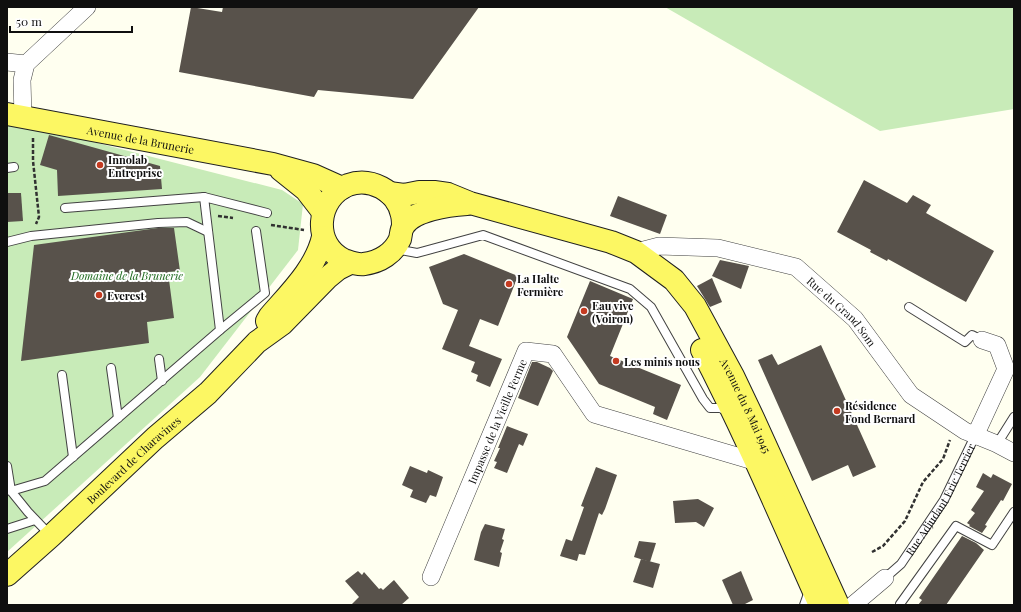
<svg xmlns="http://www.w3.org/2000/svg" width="1021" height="612" viewBox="0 0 1021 612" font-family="'Playfair Display',serif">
<rect width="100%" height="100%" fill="#fffff0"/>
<g fill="#c8ebb8">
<polygon points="665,7 1014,7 1014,109 880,131"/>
<polygon points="7,124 66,135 282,190 303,204 298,250 200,377 7,552"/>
</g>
<g fill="#58524b">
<polygon points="191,7 222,12 223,7 479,7 413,99 318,90 314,97 179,72"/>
<polygon points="49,135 160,166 162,189 58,196 57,170 40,165"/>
<polygon points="864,180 907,203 913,195 931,205 926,213 994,251 966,302 888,259 887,261 870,252 871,250 837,232"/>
<polygon points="7,193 21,193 23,221 7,222"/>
<polygon points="618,196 667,215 660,234 610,216"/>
<polygon points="158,228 174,228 180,271 168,272 174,318 147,322 149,343 21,361 34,245"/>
<polygon points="464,254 518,276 498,326 480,319 469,346 502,359 490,387 476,381 478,375 471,372 475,362 442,349 458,310 443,304 429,267"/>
<polygon points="720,260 749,266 741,289 712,276"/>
<polygon points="712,278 722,302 710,307 697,286"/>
<polygon points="590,281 633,299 610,356 681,385 667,420 653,414 655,407 599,384 567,337"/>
<polygon points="821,345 876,467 853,477 848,465 812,481 758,360 772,354 778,365"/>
<polygon points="532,362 537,362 550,368 553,371 538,406 518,398"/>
<polygon points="507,426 528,434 523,446 519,444 507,473 494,468 497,462 494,461 500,448 498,448"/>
<polygon points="410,466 427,473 428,470 443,477 436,497 430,495 426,503 410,497 413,490 402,485"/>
<polygon points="596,467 617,475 605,509 602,515 599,513 585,555 579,554 577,561 560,556 566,539 572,541 584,507 581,506"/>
<polygon points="983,473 991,478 993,474 1012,484 1003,501 1001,500 985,525 987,526 982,533 969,526 970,525 967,523 975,513 971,510 984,491 976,487"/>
<polygon points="698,499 714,508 704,527 696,522 675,523 673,501"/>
<polygon points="485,524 505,529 502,539 504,540 500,552 502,553 499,567 474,560 481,532"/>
<polygon points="962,536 976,543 984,550 946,605 918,605 922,600 919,598"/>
<polygon points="639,541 656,543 650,562 634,557"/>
<polygon points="641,559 660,564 653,588 633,582"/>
<polygon points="358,571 362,575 364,572 379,589 381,588 383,590 394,580 409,598 401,605 351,605 359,597 345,581"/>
<polygon points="741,571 753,600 743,605 733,605 722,580"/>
</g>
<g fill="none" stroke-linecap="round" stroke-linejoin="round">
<defs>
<g id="service">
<polyline points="7,168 14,167"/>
<polyline points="65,208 204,197"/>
<polyline points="7,242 31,236 158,223 187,222 208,232"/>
<polyline points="395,249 417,253 483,235 630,289 651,307 703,399 710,408 720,408 727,411"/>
<polyline points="909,307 965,342 972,335 982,340"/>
<polyline points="220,330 265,293 256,231"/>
<polyline points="159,359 162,381"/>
<polyline points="111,368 118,418"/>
<polyline points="62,375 73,457"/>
<polyline points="997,444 1014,417"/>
<polyline points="7,466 11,491"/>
<polyline points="7,529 35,520"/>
<polyline points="51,536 28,512 11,491 45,481 220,330 204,197 267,213"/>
<path id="s1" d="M 885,578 L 901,564 L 944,500 L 975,436"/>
<polyline points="900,604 956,526 992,545 1014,512"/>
<polyline points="804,605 809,591"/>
</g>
<g id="minor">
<polyline points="7,62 26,64"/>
<polyline points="23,117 22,80 26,64 87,7"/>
<path id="s2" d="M 636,252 L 659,246 L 718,248 L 796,267 L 855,319 L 911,395 L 965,431 L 997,444 L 1014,453"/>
<polyline points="975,436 1006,369 997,345 982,340"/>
<path id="s3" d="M 431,577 L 526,351 L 553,354 L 594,414 L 757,462 L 763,460"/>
<polyline points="853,605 885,578"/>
</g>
<g id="primary">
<path id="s4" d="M 7,114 L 273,164 L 313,175 L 342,188"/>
<polyline points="281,170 306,190 323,212"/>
<path id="s5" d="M 389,193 L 404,195 L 419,192 L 434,192 L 448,194 L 470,203 L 611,242 L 636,252 L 674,280 L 695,306 L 733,376 L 753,418 L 838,605"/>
<path d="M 403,227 C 403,223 403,219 402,215 C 397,190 370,177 348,185 C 316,198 312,245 344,260 C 350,262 357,265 364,264 C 380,262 394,253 400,239 C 401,235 401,230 403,227 C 412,210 450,205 467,204"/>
<path d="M 267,321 L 270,316 C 290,293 316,268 323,237"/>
<path d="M 702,350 C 745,433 782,520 820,605"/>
<path id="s6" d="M 7,575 L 51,536 L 155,438 L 208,393 L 257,342 L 282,324 L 327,278 L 338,269 L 350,263"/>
</g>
</defs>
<use href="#service" stroke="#424242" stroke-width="10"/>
<use href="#minor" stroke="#424242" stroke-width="18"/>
<use href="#primary" stroke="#202020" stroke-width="24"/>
<g stroke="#313131" stroke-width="2.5" stroke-dasharray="4 2" stroke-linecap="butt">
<polyline points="33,138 33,161 39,217 36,224"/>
<polyline points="218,216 233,218"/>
<polyline points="271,225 304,230"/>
<polyline points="872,552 883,546 905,521 923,482 943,459 950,440"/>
</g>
<use href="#service" stroke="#fff" stroke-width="8"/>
<use href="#minor" stroke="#fff" stroke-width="17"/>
<use href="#primary" stroke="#fcf763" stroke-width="22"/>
</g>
<g fill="#c43b21" stroke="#fff" stroke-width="1.5">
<circle cx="100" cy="165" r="4"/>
<circle cx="509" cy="284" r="4"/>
<circle cx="99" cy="295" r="4"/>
<circle cx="584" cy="311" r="4"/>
<circle cx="616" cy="361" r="4"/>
<circle cx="837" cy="411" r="4"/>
</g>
<g text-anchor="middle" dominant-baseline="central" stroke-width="4" stroke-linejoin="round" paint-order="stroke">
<g font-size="11" fill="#0f0f0f" stroke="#fff">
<text stroke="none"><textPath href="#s4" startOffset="136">Avenue de la Brunerie</textPath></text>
<text stroke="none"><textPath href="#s2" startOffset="227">Rue du Grand Som</textPath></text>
<text stroke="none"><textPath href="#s5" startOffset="449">Avenue du 8 Mai 1945</textPath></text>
<text stroke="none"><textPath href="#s3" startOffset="169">Impasse de la Vieille Ferme</textPath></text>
<text stroke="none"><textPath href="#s6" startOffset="171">Boulevard de Charavines</textPath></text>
<text stroke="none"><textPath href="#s1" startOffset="97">Rue Adjudant Eric Terrier</textPath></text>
</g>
<g font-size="11" font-weight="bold" fill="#0f0f0f" stroke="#fff" text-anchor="start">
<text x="108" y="159">Innolab<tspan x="108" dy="13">Entreprise</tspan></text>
<text x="517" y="278">La Halte<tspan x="517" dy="13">Fermière</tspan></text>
<text x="107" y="295">Everest</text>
<text x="592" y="305">Eau vive<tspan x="592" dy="13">(Voiron)</tspan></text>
<text x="624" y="361">Les minis nous</text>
<text x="845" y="405">Résidence<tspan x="845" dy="13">Fond Bernard</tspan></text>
</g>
<g font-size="11" font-style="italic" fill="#1c691c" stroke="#fff">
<text x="127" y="275">Domaine de la Brunerie</text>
</g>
</g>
<rect width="1021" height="612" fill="none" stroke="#0f0f0f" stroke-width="16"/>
<path d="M10 26v6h122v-6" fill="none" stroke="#0f0f0f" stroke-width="2"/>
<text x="16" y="26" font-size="12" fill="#0f0f0f" stroke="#ffffff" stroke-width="3" paint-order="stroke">50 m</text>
</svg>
